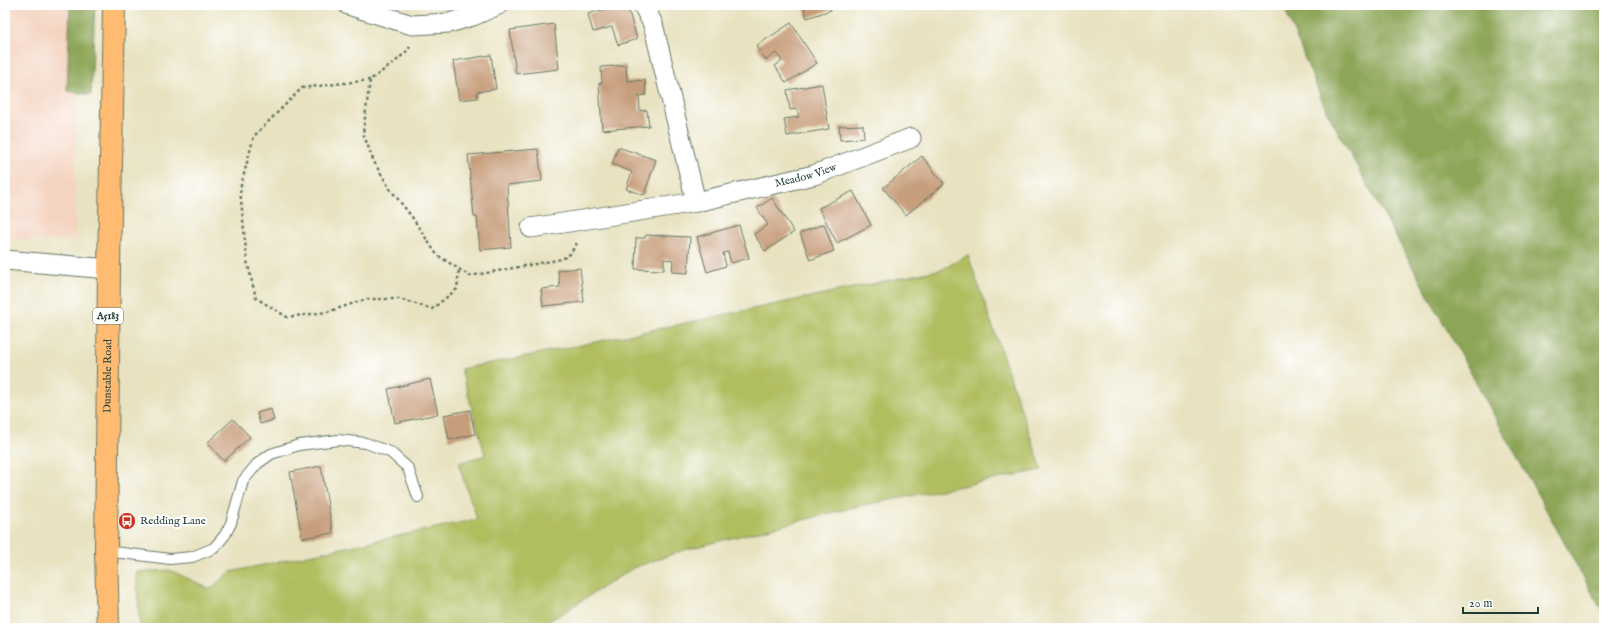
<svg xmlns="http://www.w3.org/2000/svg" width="1609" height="633" viewBox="0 0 1609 633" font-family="'IM FELL English',serif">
<rect width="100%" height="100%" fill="#fff"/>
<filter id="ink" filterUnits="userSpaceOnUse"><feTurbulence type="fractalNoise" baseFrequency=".025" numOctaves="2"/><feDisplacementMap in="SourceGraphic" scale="8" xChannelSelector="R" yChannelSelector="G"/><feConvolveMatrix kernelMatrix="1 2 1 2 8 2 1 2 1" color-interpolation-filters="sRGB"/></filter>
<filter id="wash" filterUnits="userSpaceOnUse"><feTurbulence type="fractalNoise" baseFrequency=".012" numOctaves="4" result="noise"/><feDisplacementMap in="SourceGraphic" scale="16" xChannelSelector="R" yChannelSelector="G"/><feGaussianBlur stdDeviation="0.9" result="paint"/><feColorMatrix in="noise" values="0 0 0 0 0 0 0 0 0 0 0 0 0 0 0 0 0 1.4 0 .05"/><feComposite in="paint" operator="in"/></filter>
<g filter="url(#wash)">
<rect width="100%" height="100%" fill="#e8e2c0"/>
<polygon fill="#f4d3c0" points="5,5 77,5 75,241 5,239"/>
<polygon fill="#b1be60" stroke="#687e4a" points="968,255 1042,470 855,507 684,550 633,568 556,617 534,628 140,628 136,572 170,570 210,589 230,572 477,519 458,463 485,455 461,369 576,346 943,269"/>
<g fill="#8ca556" stroke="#567145">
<polygon points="70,5 95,5 91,95 67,91"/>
<polygon points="1283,5 1604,5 1604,615 1326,110"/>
</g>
<g id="blocks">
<g fill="#c79e7b">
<polygon points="618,5 627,5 637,39 618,45 612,27 593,32 588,14"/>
<polygon points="803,5 830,5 831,10 807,18"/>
<polygon points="791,23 817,63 786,83 775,66 782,61 776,53 766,60 756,46"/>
<polygon points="554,24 559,69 516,74 510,30"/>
<polygon points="491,55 496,89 477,92 477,98 459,100 453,61"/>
<polygon points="626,65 627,81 645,80 646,95 639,96 640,111 647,110 649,126 602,130 599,83 602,83 601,67"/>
<polygon points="822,84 829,129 787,136 784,119 799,117 797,109 790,110 787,90"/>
<polygon points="863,125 864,138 840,140 839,126"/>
<polygon points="618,147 656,160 644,195 626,189 632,172 612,164"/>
<polygon points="538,149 542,181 507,185 511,247 480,250 477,217 474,217 468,155"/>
<polygon points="922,156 944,184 906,215 883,188"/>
<polygon points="853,191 871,225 837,243 819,208"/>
<polygon points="772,198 794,232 765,251 754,234 768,225 757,208"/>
<polygon points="824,224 834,251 810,260 800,233"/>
<polygon points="739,225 749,258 731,263 728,252 723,253 726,266 707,272 697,237"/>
<polygon points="646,235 690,237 688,273 672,272 673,260 664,259 664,270 635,269 636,238 645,238"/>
<polygon points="580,268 584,302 543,306 541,289 560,287 558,270"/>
<polygon points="430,379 438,414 395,423 388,389"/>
<polygon points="271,409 274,420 260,424 257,413"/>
<polygon points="470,410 475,434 449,440 444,415"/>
<polygon points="233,419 250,437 224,461 207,443"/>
<polygon points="321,466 333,533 302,538 290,472"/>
</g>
</g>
</g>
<g filter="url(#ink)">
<use href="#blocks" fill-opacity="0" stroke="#657765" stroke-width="1"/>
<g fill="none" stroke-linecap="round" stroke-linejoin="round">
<defs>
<polyline id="lane" points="106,551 170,559 192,557 214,548 225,535 231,523 243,481 257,464 271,454 299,445 338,440 366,443 390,452 408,468 418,497"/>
<g id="street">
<polyline points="348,5 412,25 449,23 473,16 498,5"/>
<polyline points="643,5 653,24 696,202"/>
<path id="s1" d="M 531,228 L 696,202 L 814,175 L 911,138"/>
<polyline points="5,260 109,269"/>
</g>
<g id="primary">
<path id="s2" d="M 108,628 L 106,551 L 109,269 L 114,5"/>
</g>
</defs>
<use href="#lane" stroke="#657765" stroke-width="12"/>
<use href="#street" stroke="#657765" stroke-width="21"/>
<use href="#primary" stroke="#657765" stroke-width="24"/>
<g stroke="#657765" stroke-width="2.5" stroke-dasharray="3 3" stroke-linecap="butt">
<polyline points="410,46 409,49 395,62 370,80 363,133 374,162 390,189 412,217 437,255 470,276 562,259 570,254 577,243"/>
<polyline points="370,80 302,88 254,136 240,189 247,261 256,298 287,317 327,312 367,299 399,299 432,309 457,289 459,269"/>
</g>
<use href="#lane" stroke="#fff" stroke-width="10"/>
<use href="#street" stroke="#fff" stroke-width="19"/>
<use href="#primary" stroke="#ffbb71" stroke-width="22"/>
</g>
</g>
<defs>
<symbol id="bus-disc" viewBox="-11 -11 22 22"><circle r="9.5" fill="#c8321e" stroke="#fff"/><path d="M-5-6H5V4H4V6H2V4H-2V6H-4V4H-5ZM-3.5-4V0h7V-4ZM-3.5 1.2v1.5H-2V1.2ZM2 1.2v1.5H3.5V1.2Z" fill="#fff"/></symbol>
</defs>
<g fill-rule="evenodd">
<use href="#bus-disc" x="117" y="511" width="20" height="20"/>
</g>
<g text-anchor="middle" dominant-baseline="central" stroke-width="4" stroke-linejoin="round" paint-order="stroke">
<rect fill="#fff" stroke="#627771" stroke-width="1" x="93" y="308" width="30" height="16" rx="3"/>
<g font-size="10" font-weight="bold" fill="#1f3d34">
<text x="108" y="316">A5183</text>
</g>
<g font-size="11" fill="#1f3d34" stroke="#fff">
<text stroke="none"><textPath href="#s1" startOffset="280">Meadow View</textPath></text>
<text stroke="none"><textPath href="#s2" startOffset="252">Dunstable Road</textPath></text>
</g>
<g font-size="11" fill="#1f3d34" stroke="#fff" text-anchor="start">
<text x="140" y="521">Redding Lane</text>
</g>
</g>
<rect width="1609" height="633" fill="none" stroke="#fff" stroke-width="20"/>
<path d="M1463 607v6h75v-6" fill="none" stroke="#1f3d34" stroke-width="2"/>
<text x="1469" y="607" font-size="12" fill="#1f3d34" stroke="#ffffff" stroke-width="3" paint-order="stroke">20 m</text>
</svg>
